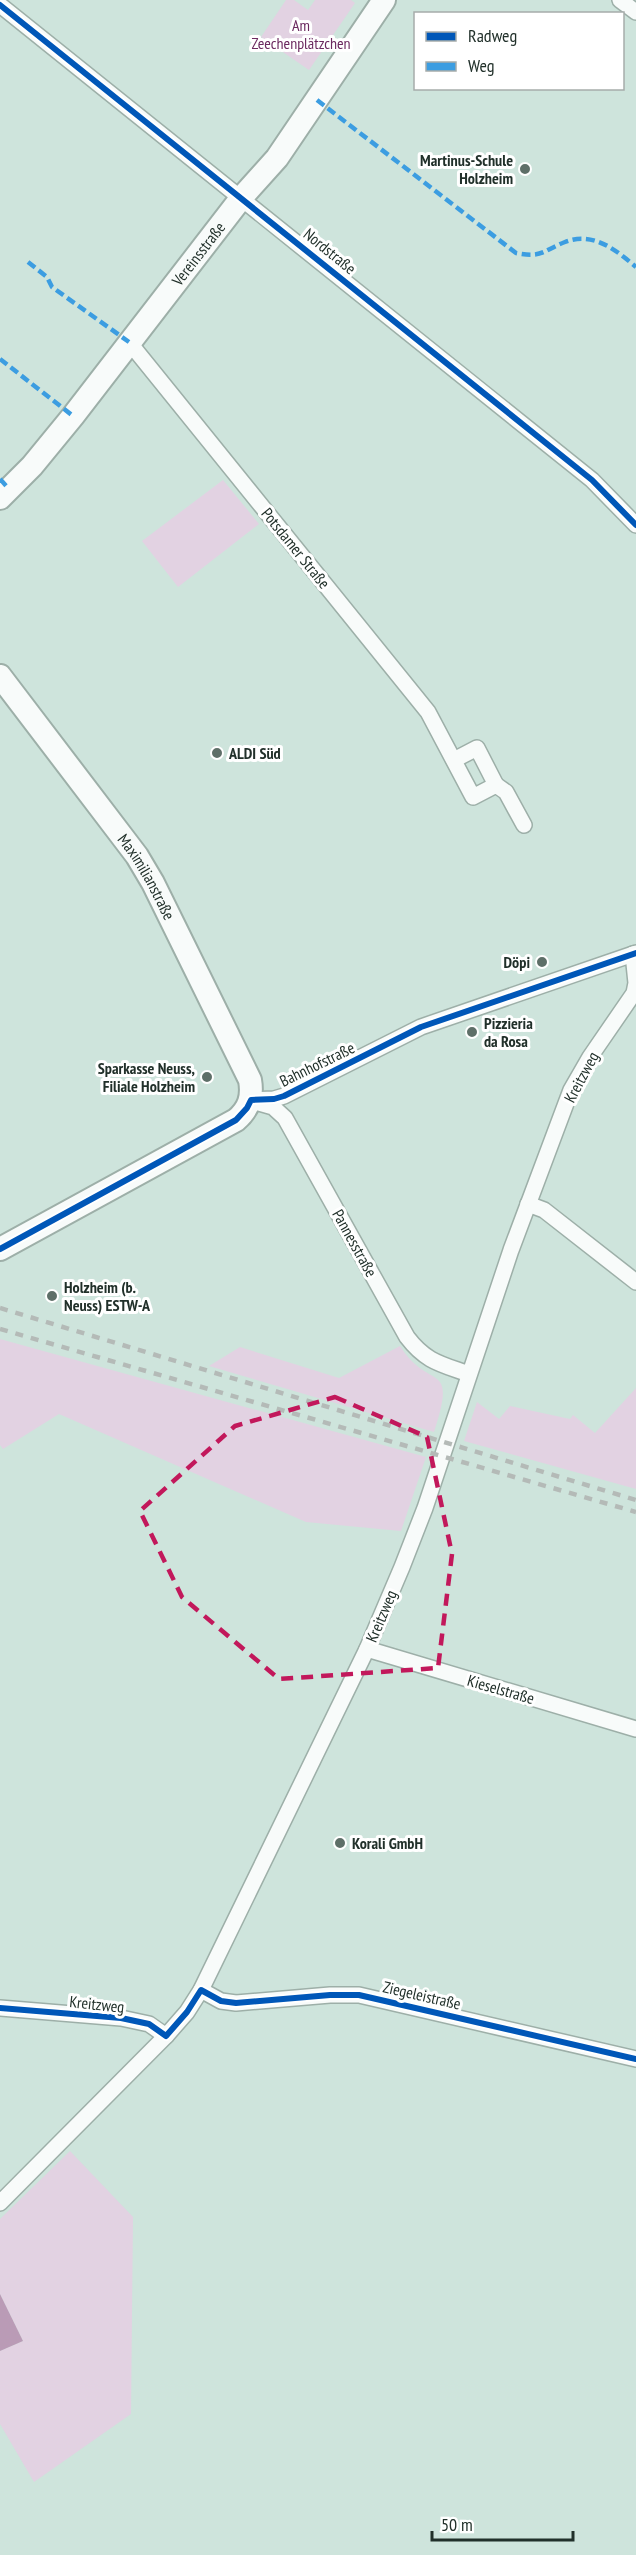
<svg xmlns="http://www.w3.org/2000/svg" width="636" height="2555" viewBox="0 0 636 2555" font-family="'PT Sans Narrow',sans-serif">
<rect width="100%" height="100%" fill="#cee4dc"/>
<g fill="#e2d2e2">
<polygon points="286,0 294,0 308,10 315,0 351,0 355,3 309,70 261,37"/>
<polygon points="223,480 259,524 178,587 142,541"/>
<polygon points="0,1339 426,1457 401,1531 306,1522 59,1414 3,1449 0,1445"/>
<path d="M 400,1346 C 429,1393 458,1358 434,1432 L 209,1366 L 240,1347 L 339,1378 Z"/>
<polygon points="636,1388 636,1489 464,1441 477,1402 499,1419 510,1406 570,1419 573,1415 595,1433"/>
<polygon points="70,2151 133,2217 131,2414 34,2482 0,2424 0,2351 23,2341 0,2294 0,2219"/>
</g>
<polygon fill="#ba9bb6" points="0,2294 23,2341 0,2351"/>
<g fill="none" stroke-linecap="round" stroke-linejoin="round">
<defs>
<g id="street">
<polyline points="620,0 636,12"/>
<polyline points="0,5 592,480 636,525"/>
<polyline points="129,342 428,712 473,797 496,785 506,792 524,825"/>
<polyline points="454,760 477,748 496,785"/>
<polyline points="251,1100 274,1099 284,1096 421,1027 636,953"/>
<path d="M 259,1103 L 273,1107 L 285,1118 L 407,1337 C 426,1362 441,1364 469,1374"/>
<polyline points="528,1204 544,1210 636,1282"/>
<polyline points="367,1649 636,1729"/>
<polyline points="201,1990 221,2001 236,2003 330,1995 359,1995 636,2059"/>
<polyline points="0,2008 121,2018 149,2024 166,2036"/>
<polyline points="0,2203 166,2036 187,2012 201,1990 367,1649 402,1567 425,1508 511,1250 571,1090 590,1057 634,993 636,983 633,954"/>
</g>
<g id="secondary">
<path id="s1" d="M 0,498 L 32,466 L 73,416 L 242,197 L 277,158 L 384,0"/>
<path id="s2" d="M 0,676 L 137,856 L 153,883 L 250,1080 C 253,1097 249,1109 236,1120 L 0,1249"/>
</g>
</defs>
<use href="#street" stroke="#9dafa8" stroke-width="18"/>
<use href="#secondary" stroke="#9dafa8" stroke-width="26"/>
<use href="#street" stroke="#f8fbfa" stroke-width="15"/>
<use href="#secondary" stroke="#f8fbfa" stroke-width="22"/>
<g stroke="#b4bab7" stroke-width="4.5" stroke-dasharray="8 8" stroke-linecap="butt">
<polyline points="0,1308 636,1500"/>
<polyline points="0,1329 636,1512"/>
</g>
<g stroke="#3c9de1" stroke-width="4.5" stroke-dasharray="9 4.5" stroke-linecap="butt">
<path d="M 317,100 L 516,253 C 543,258 542,251 565,242 C 593,231 616,250 636,267"/>
<polyline points="28,262 47,277 52,287 129,342"/>
<polyline points="0,359 73,416"/>
<polyline points="0,479 9,489"/>
</g>
<defs>
<g id="cycleway">
<polyline points="0,5 592,480 636,525"/>
<polyline points="0,1249 236,1120 247,1108 251,1100 274,1099 284,1096 421,1027 636,953"/>
<polyline points="0,2008 121,2018 149,2024 166,2036 187,2012 201,1990 221,2001 236,2003 330,1995 359,1995 636,2059"/>
</g>
</defs>
<use href="#cycleway" stroke="#fff" stroke-width="10"/>
<use href="#cycleway" stroke="#0057b8" stroke-width="6"/>
</g>
<path fill="none" stroke="#c2185b" stroke-width="4.5" stroke-dasharray="12 8" stroke-linejoin="round" d="M 335,1397 L 427,1437 L 452,1554 L 438,1668 L 279,1679 L 182,1597 L 140,1511 L 235,1426 Z"/>
<g fill="#5e6f68" stroke="#fff" stroke-width="2">
<circle cx="525" cy="169" r="6"/>
<circle cx="217" cy="753" r="6"/>
<circle cx="542" cy="962" r="6"/>
<circle cx="472" cy="1032" r="6"/>
<circle cx="207" cy="1077" r="6"/>
<circle cx="52" cy="1296" r="6"/>
<circle cx="340" cy="1843" r="6"/>
</g>
<g text-anchor="middle" dominant-baseline="central" stroke-width="6" stroke-linejoin="round" paint-order="stroke">
<g font-size="16" fill="#6b295f" stroke="#fff">
<text x="301" y="25">Am<tspan x="301" dy="18">Zeechenplätzchen</tspan></text>
</g>
<g font-size="16" font-weight="bold" fill="#21302a" stroke="#fff" text-anchor="start">
<text x="513" y="160" text-anchor="end">Martinus-Schule<tspan x="513" dy="18">Holzheim</tspan></text>
<text x="229" y="753">ALDI Süd</text>
<text x="530" y="962" text-anchor="end">Döpi</text>
<text x="484" y="1023">Pizzieria<tspan x="484" dy="18">da Rosa</tspan></text>
<text x="195" y="1068" text-anchor="end">Sparkasse Neuss,<tspan x="195" dy="18">Filiale Holzheim</tspan></text>
<text x="64" y="1287">Holzheim (b.<tspan x="64" dy="18">Neuss) ESTW-A</tspan></text>
<text x="352" y="1843">Korali GmbH</text>
</g>
<g font-size="16" fill="#21302a" stroke="#fff">
<text transform="translate(330 251) rotate(39)">Nordstraße</text>
<text stroke="none"><textPath href="#s1" startOffset="315">Vereinsstraße</textPath></text>
<text transform="translate(296 548) rotate(51)">Potsdamer Straße</text>
<text stroke="none"><textPath href="#s2" startOffset="249">Maximilianstraße</textPath></text>
<text transform="translate(317 1064) rotate(-26)">Bahnhofstraße</text>
<text transform="translate(581 1077) rotate(-62)">Kreitzweg</text>
<text transform="translate(355 1243) rotate(61)">Pannesstraße</text>
<text transform="translate(381 1616) rotate(-67)">Kreitzweg</text>
<text transform="translate(501 1689) rotate(16)">Kieselstraße</text>
<text transform="translate(422 1995) rotate(13)">Ziegeleistraße</text>
<text transform="translate(97 2004) rotate(6)">Kreitzweg</text>
</g>
</g>
<rect x="414" y="12" width="210" height="78" fill="#ffffff" stroke="#a6acaa" stroke-width="1.5"/>
<rect x="426" y="32" width="30" height="9" fill="#0057b8" stroke="#a6acaa" stroke-width="1.5"/>
<text x="468" y="42" font-size="18" fill="#21302a">Radweg</text>
<rect x="426" y="62" width="30" height="9" fill="#3c9de1" stroke="#a6acaa" stroke-width="1.5"/>
<text x="468" y="72" font-size="18" fill="#21302a">Weg</text>
<path d="M432 2531v9h141v-9" fill="none" stroke="#21302a" stroke-width="3"/>
<text x="441" y="2531" font-size="18" fill="#21302a" stroke="#ffffff" stroke-width="4.5" paint-order="stroke">50 m</text>
</svg>
